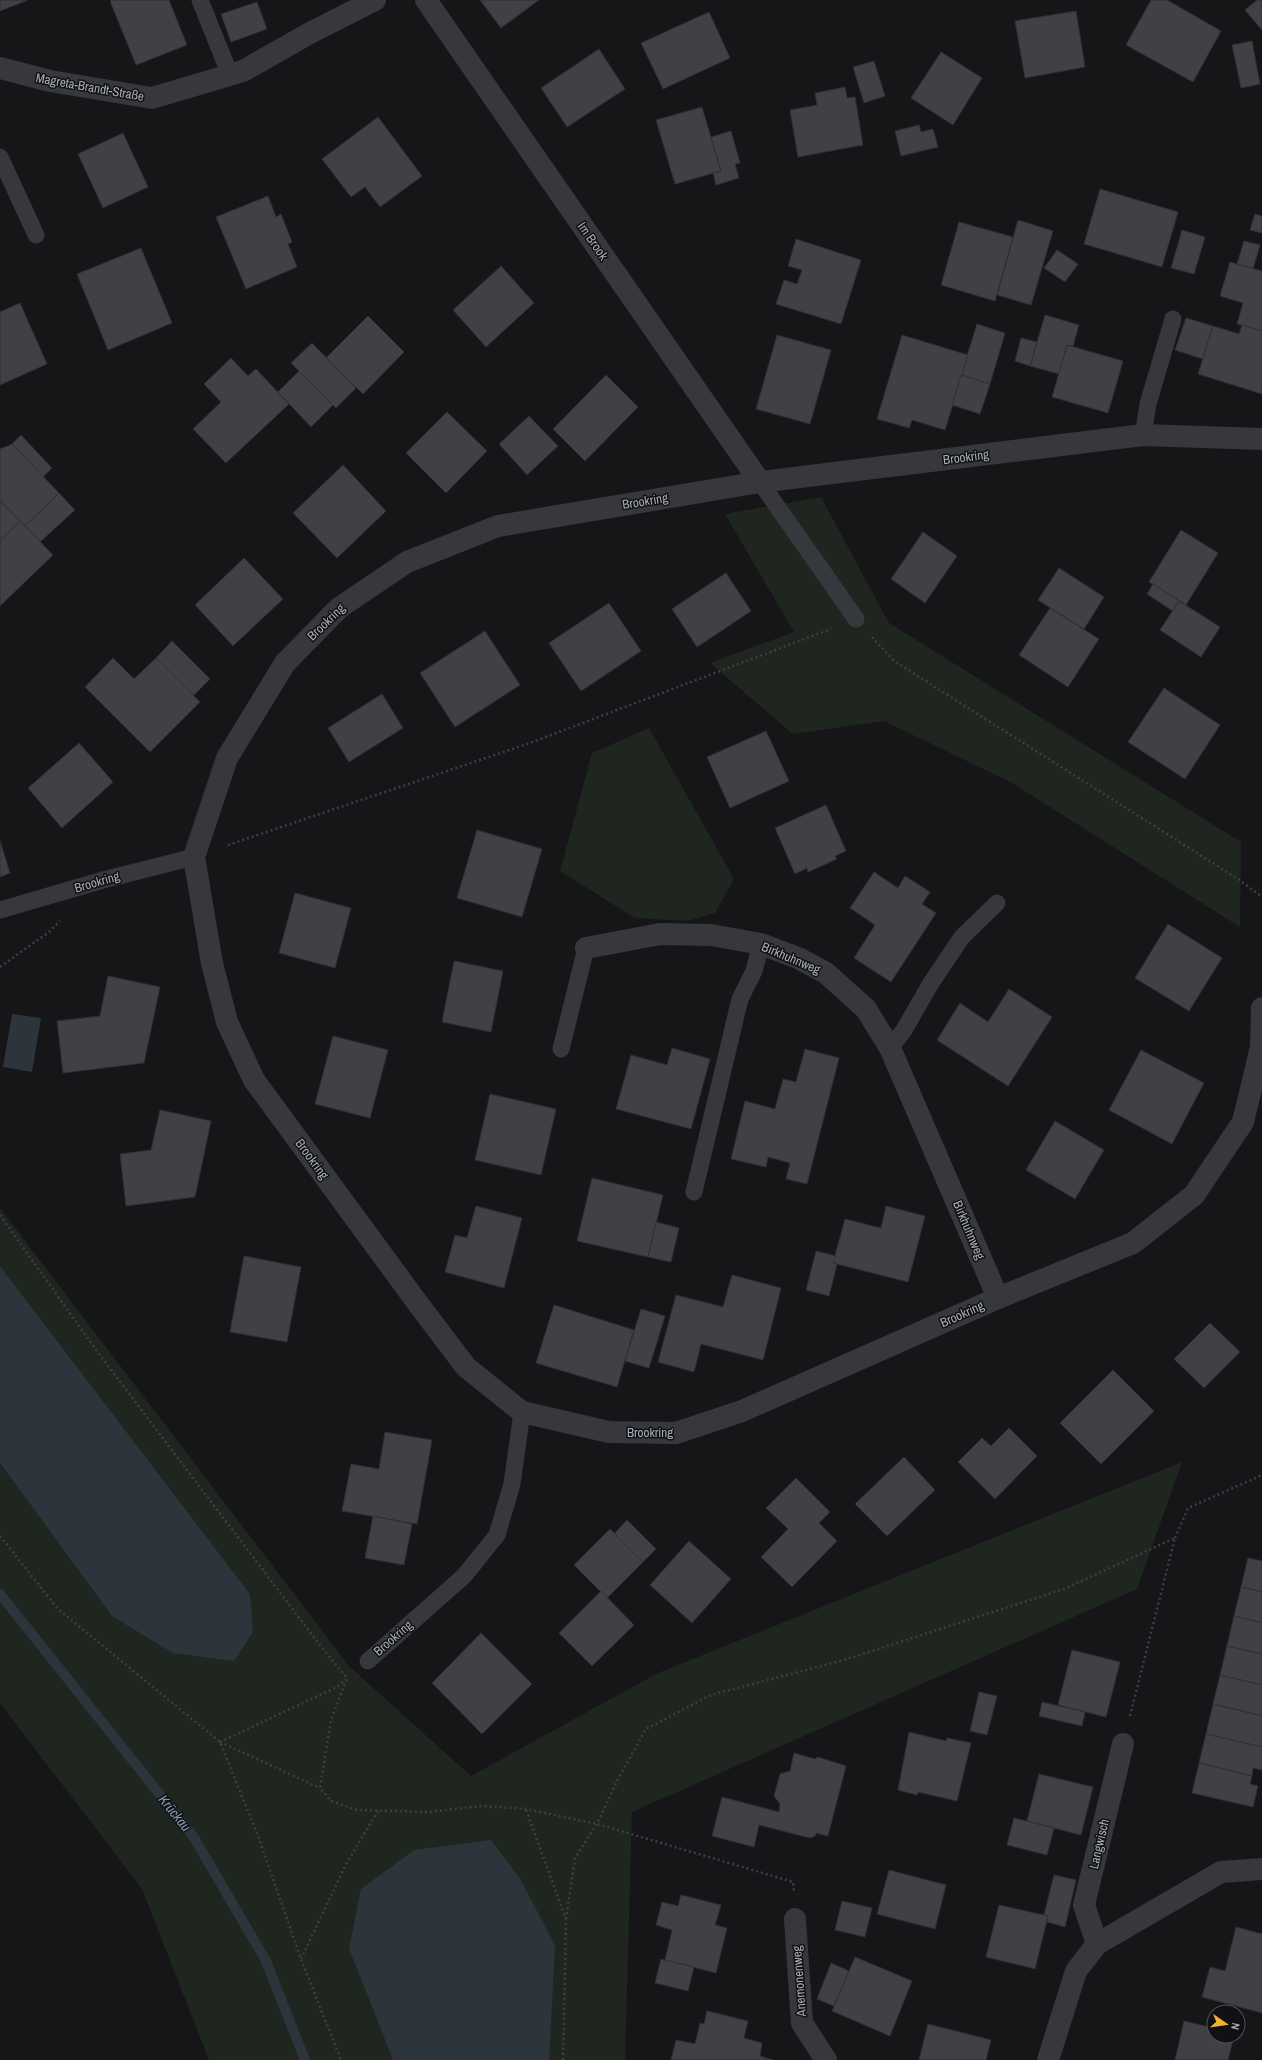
<svg xmlns="http://www.w3.org/2000/svg" width="1262" height="2060" viewBox="0 0 1262 2060" font-family="'Archivo Narrow',sans-serif">
<rect width="100%" height="100%" fill="#161618"/>
<g fill="#1e261f">
<polygon points="821,497 889,623 1241,842 1240,927 1012,783 884,721 793,734 710,663 794,632 725,514"/>
<polygon points="649,728 734,879 715,913 688,921 635,918 560,871 592,753"/>
<polygon points="0,1208 349,1666 471,1776 658,1673 1182,1462 1137,1589 632,1812 625,2060 549,2060 549,2057 349,1949 393,2060 209,2060 142,1889 0,1703 0,1463 112,1616 250,1594 0,1266"/>
</g>
<g fill="#2c353c">
<polygon points="12,1014 41,1018 32,1072 3,1067"/>
<polygon points="0,1266 250,1594 253,1632 234,1661 173,1653 112,1616 0,1463"/>
<polygon points="491,1840 521,1880 555,1946 549,2060 393,2060 349,1949 361,1889 414,1850"/>
</g>
<g fill="none" stroke-linecap="round" stroke-linejoin="round">
<polyline stroke="#2c353c" stroke-width="10" points="0,1594 193,1836 266,1961 305,2060"/>
</g>
<g fill="#404145" stroke="#303034">
<polygon points="0,0 28,0 0,11"/>
<polygon points="113,0 169,0 187,45 136,65 110,1"/>
<polygon points="480,0 539,0 501,28"/>
<polygon points="1151,0 1167,0 1221,31 1193,82 1126,45"/>
<polygon points="1257,0 1262,0 1262,30 1245,10"/>
<polygon points="257,2 267,29 231,42 221,14"/>
<polygon points="1076,11 1085,67 1025,78 1015,21"/>
<polygon points="709,12 730,58 663,89 641,43"/>
<polygon points="1252,41 1260,84 1241,88 1232,45"/>
<polygon points="599,49 625,89 567,127 541,88"/>
<polygon points="941,52 982,78 953,125 911,98"/>
<polygon points="874,61 885,96 864,103 853,67"/>
<polygon points="845,87 847,98 855,97 863,145 798,157 790,110 817,105 815,93"/>
<polygon points="702,107 721,171 675,184 656,120"/>
<polygon points="378,117 422,176 380,207 365,187 351,197 322,159"/>
<polygon points="919,125 921,132 933,129 938,147 901,156 895,131"/>
<polygon points="731,131 740,163 735,164 739,178 716,185 713,173 721,171 711,137"/>
<polygon points="123,133 148,187 103,208 78,154"/>
<polygon points="1100,189 1178,212 1162,267 1084,244"/>
<polygon points="268,196 276,217 281,214 292,242 288,244 297,267 246,289 216,217"/>
<polygon points="1255,214 1262,216 1262,233 1250,230"/>
<polygon points="1018,220 1053,231 1031,305 997,295"/>
<polygon points="959,222 1013,237 995,301 941,285"/>
<polygon points="1182,230 1205,237 1194,274 1171,268"/>
<polygon points="796,239 861,260 841,324 776,304 784,280 797,284 802,270 788,266"/>
<polygon points="1244,241 1260,245 1253,269 1237,264"/>
<polygon points="141,248 172,323 108,350 77,274"/>
<polygon points="1057,250 1078,264 1065,282 1044,268"/>
<polygon points="1230,262 1262,271 1262,331 1237,324 1243,303 1220,296"/>
<polygon points="501,266 534,303 486,347 453,310"/>
<polygon points="20,303 47,364 0,385 0,312"/>
<polygon points="1045,315 1079,325 1073,346 1067,345 1059,374 1030,366"/>
<polygon points="368,316 404,352 363,394 326,358"/>
<polygon points="1186,318 1213,326 1203,359 1175,350"/>
<polygon points="977,324 1005,333 990,384 961,375"/>
<polygon points="1242,325 1262,331 1262,394 1198,374 1213,326 1239,334"/>
<polygon points="777,335 831,350 810,424 756,409"/>
<polygon points="902,335 968,355 945,430 912,420 909,428 877,419"/>
<polygon points="1021,338 1037,342 1030,366 1015,361"/>
<polygon points="312,343 356,388 336,408 291,363"/>
<polygon points="1067,345 1123,361 1108,413 1052,397"/>
<polygon points="231,358 248,376 256,369 289,404 226,463 193,429 221,402 204,384"/>
<polygon points="299,371 333,405 311,427 278,392"/>
<polygon points="606,375 638,407 585,461 553,429"/>
<polygon points="961,375 990,384 980,414 952,405"/>
<polygon points="447,412 487,451 446,493 406,453"/>
<polygon points="529,416 558,446 527,475 499,444"/>
<polygon points="21,435 52,468 43,477 12,444"/>
<polygon points="12,444 59,493 25,526 0,500 0,449"/>
<polygon points="343,465 386,511 337,558 293,513"/>
<polygon points="59,493 75,510 40,542 25,526"/>
<polygon points="0,500 20,521 0,541"/>
<polygon points="20,521 53,555 0,606 0,541"/>
<polygon points="1181,530 1218,553 1186,605 1149,582"/>
<polygon points="923,532 957,556 925,603 891,579"/>
<polygon points="244,558 283,599 233,646 195,605"/>
<polygon points="1059,568 1104,597 1084,629 1038,600"/>
<polygon points="726,573 751,611 697,647 672,609"/>
<polygon points="1153,584 1179,601 1173,611 1147,594"/>
<polygon points="1179,601 1220,627 1201,657 1160,630"/>
<polygon points="609,603 641,651 581,691 549,643"/>
<polygon points="1050,608 1099,639 1068,687 1019,655"/>
<polygon points="485,631 520,685 455,727 420,673"/>
<polygon points="172,641 210,679 193,696 156,658"/>
<polygon points="113,658 134,679 156,658 200,702 150,752 85,687"/>
<polygon points="1164,688 1220,725 1185,779 1128,742"/>
<polygon points="382,694 403,728 349,762 328,728"/>
<polygon points="766,731 789,781 730,808 707,757"/>
<polygon points="79,743 113,782 62,828 28,788"/>
<polygon points="826,805 846,851 835,856 837,859 808,872 807,868 795,874 775,828"/>
<polygon points="477,830 542,849 522,917 457,898"/>
<polygon points="0,841 10,873 0,877"/>
<polygon points="874,872 898,888 905,876 930,892 922,904 936,913 891,982 854,958 875,925 850,908"/>
<polygon points="295,893 351,908 335,968 279,953"/>
<polygon points="1168,924 1222,958 1189,1011 1135,978"/>
<polygon points="454,961 503,971 491,1032 442,1022"/>
<polygon points="108,976 160,987 144,1063 63,1073 57,1021 100,1016"/>
<polygon points="1009,989 1052,1017 1008,1086 937,1040 960,1003 988,1022"/>
<polygon points="333,1036 388,1050 370,1118 315,1104"/>
<polygon points="672,1048 710,1059 691,1129 616,1109 631,1055 667,1065"/>
<polygon points="805,1049 839,1058 807,1184 786,1179 790,1163 768,1157 766,1167 731,1159 745,1101 775,1109 783,1079 796,1082"/>
<polygon points="1141,1050 1204,1083 1172,1144 1109,1110"/>
<polygon points="490,1094 556,1109 541,1175 475,1160"/>
<polygon points="160,1110 211,1121 195,1197 126,1206 120,1154 151,1150"/>
<polygon points="1055,1121 1104,1150 1075,1199 1026,1170"/>
<polygon points="592,1178 663,1195 648,1257 577,1241"/>
<polygon points="476,1206 522,1218 504,1288 445,1272 455,1235 467,1238"/>
<polygon points="886,1206 925,1216 908,1282 833,1263 845,1219 881,1228"/>
<polygon points="656,1222 679,1228 671,1262 648,1257"/>
<polygon points="816,1251 836,1256 833,1263 837,1264 829,1296 806,1290"/>
<polygon points="244,1256 301,1267 287,1342 230,1332"/>
<polygon points="732,1275 781,1288 763,1360 701,1344 694,1372 658,1362 676,1295 723,1307"/>
<polygon points="554,1305 634,1330 617,1387 536,1363"/>
<polygon points="641,1309 665,1316 649,1368 625,1361"/>
<polygon points="1210,1323 1240,1352 1204,1388 1174,1359"/>
<polygon points="1113,1370 1154,1411 1101,1464 1060,1423"/>
<polygon points="1009,1428 1037,1456 995,1499 958,1462 982,1438 991,1446"/>
<polygon points="385,1432 432,1440 417,1524 342,1511 351,1464 379,1469"/>
<polygon points="904,1457 935,1490 887,1536 855,1504"/>
<polygon points="796,1478 830,1512 819,1523 837,1541 792,1587 761,1557 788,1529 766,1508"/>
<polygon points="373,1516 412,1524 404,1565 365,1558"/>
<polygon points="627,1520 656,1549 643,1562 614,1534"/>
<polygon points="610,1529 643,1562 607,1598 574,1565"/>
<polygon points="689,1541 731,1579 692,1623 650,1585"/>
<polygon points="1248,1558 1262,1561 1262,1592 1241,1587"/>
<polygon points="1241,1587 1262,1592 1262,1623 1234,1616"/>
<polygon points="601,1591 634,1625 592,1666 559,1633"/>
<polygon points="1234,1616 1262,1623 1262,1654 1227,1646"/>
<polygon points="481,1633 532,1684 482,1734 432,1683"/>
<polygon points="1227,1646 1262,1654 1262,1685 1220,1675"/>
<polygon points="1072,1650 1120,1662 1106,1717 1058,1705"/>
<polygon points="1220,1675 1262,1685 1262,1716 1213,1704"/>
<polygon points="979,1692 997,1696 987,1735 970,1731"/>
<polygon points="1042,1702 1085,1712 1082,1726 1039,1716"/>
<polygon points="1213,1704 1262,1716 1262,1747 1206,1734"/>
<polygon points="909,1732 946,1741 947,1738 971,1743 957,1801 918,1792 917,1795 898,1790"/>
<polygon points="1206,1734 1262,1747 1262,1770 1253,1768 1252,1776 1199,1763"/>
<polygon points="794,1753 815,1759 818,1757 846,1766 828,1836 816,1833 815,1836 810,1838 759,1825 754,1847 712,1836 722,1797 779,1812 780,1804 774,1796 780,1774 790,1771"/>
<polygon points="1199,1763 1252,1776 1250,1784 1258,1786 1253,1807 1192,1793"/>
<polygon points="1039,1774 1093,1787 1081,1835 1027,1821"/>
<polygon points="1014,1818 1054,1828 1047,1855 1007,1845"/>
<polygon points="889,1870 946,1885 935,1929 877,1914"/>
<polygon points="1054,1875 1076,1880 1065,1927 1047,1922 1048,1916 1044,1915"/>
<polygon points="681,1895 721,1905 715,1925 727,1928 716,1973 665,1960 672,1930 656,1925 662,1902 678,1906"/>
<polygon points="842,1901 872,1908 865,1937 835,1930"/>
<polygon points="999,1905 1048,1916 1035,1969 986,1957"/>
<polygon points="1236,1927 1262,1934 1262,2013 1202,1997 1210,1967 1225,1971"/>
<polygon points="855,1957 912,1981 890,2036 832,2011"/>
<polygon points="661,1959 694,1967 688,1991 655,1983"/>
<polygon points="831,1963 849,1971 834,2006 817,1999"/>
<polygon points="707,2011 748,2021 744,2038 762,2043 760,2056 773,2060 671,2060 676,2040 695,2044 700,2023 704,2024"/>
<polygon points="1184,2021 1214,2028 1214,2036 1234,2036 1228,2060 1175,2060"/>
<polygon points="928,2024 991,2040 986,2060 919,2060"/>
</g>
<g fill="none" stroke-linecap="round" stroke-linejoin="round">
<g stroke="#3d3f44" stroke-width="2.5" stroke-dasharray="2 3" stroke-linecap="butt">
<polyline points="872,637 894,661 1238,879 1262,897"/>
<polyline points="228,845 530,743 831,629"/>
<polyline points="0,967 49,932 60,921"/>
<polyline points="0,1215 99,1354 319,1644 347,1678 331,1720 320,1788 331,1801 357,1810 428,1812 481,1806 526,1809 597,1824 793,1882 794,1892"/>
<polyline points="0,1536 58,1609 220,1742 258,1836 301,1959 341,2060"/>
<polyline points="1175,1538 1188,1508 1262,1475"/>
<polyline points="220,1742 337,1687 346,1679"/>
<polyline points="220,1742 320,1788"/>
<polyline points="526,1810 566,1919 563,2060"/>
<polyline points="566,1919 575,1858 597,1824 618,1779 646,1729 711,1695 844,1660 1064,1589 1175,1538 1130,1716"/>
<polyline points="301,1959 346,1864 378,1811"/>
</g>
<g stroke="#37383d" stroke-width="17">
<polyline points="200,0 230,75"/>
<polyline points="0,157 36,235"/>
<polyline points="1143,435 1148,404 1173,319"/>
<polyline points="760,482 856,619"/>
<polyline points="0,910 103,880 194,857"/>
<polyline points="890,1048 904,1030 931,983 962,937 997,903"/>
<polyline points="561,1049 586,948"/>
<polyline points="694,1192 740,999 754,971 761,944"/>
<polyline points="368,1661 464,1576 497,1535 512,1484 522,1412"/>
</g>
<g stroke="#37383d" stroke-width="22">
<polyline points="426,0 760,482"/>
<polyline points="0,68 50,81 152,98 243,71 310,33 375,0"/>
<polyline points="1262,439 1143,435 760,482 498,526 407,562 339,608 285,663 227,758 194,857 212,963 227,1022 254,1080 419,1305 466,1367 522,1412 609,1432 676,1433 742,1411 998,1298 1133,1243 1194,1195 1243,1122 1261,1047 1262,1008"/>
<polyline points="586,948 660,934 711,935 761,944 798,958 826,973 866,1009 890,1048 998,1298"/>
<polyline points="795,1919 802,2023 826,2060"/>
<polyline points="1097,1944 1084,1905 1123,1744"/>
<polyline points="1048,2060 1076,1971 1097,1944 1221,1872 1262,1869"/>
</g>
</g>
<g text-anchor="middle" dominant-baseline="central" stroke-width="3" stroke-linejoin="round" paint-order="stroke">
<g font-size="13" fill="#a8adb8" stroke="#111113">
<text transform="translate(90 87) rotate(10)">Magreta-Brandt-Straße</text>
<text transform="translate(593 241) rotate(55)">Im Brook</text>
<text transform="translate(966 457) rotate(-7)">Brookring</text>
<text transform="translate(645 501) rotate(-9)">Brookring</text>
<text transform="translate(326 622) rotate(-44)">Brookring</text>
<text transform="translate(97 882) rotate(-16)">Brookring</text>
<text transform="translate(791 958) rotate(23)">Birkhuhnweg</text>
<text transform="translate(312 1159) rotate(54)">Brookring</text>
<text transform="translate(969 1230) rotate(67)">Birkhuhnweg</text>
<text transform="translate(962 1314) rotate(-24)">Brookring</text>
<text x="650" y="1432">Brookring</text>
<text transform="translate(393 1638) rotate(-41)">Brookring</text>
<text transform="translate(1099 1844) rotate(-77)">Langwisch</text>
<text transform="translate(799 1981) rotate(-94)">Anemonenweg</text>
</g>
<g font-size="14" font-style="italic" fill="#7f9bb3" stroke="#111113">
<text transform="translate(175 1813) rotate(51)">Krückau</text>
</g>
</g>
<g transform="translate(1226 2024) rotate(103)"><circle r="19" fill="#111113" stroke="#4d4f55"/>
<path d="M0-3L7 15L0 10L-7 15Z" fill="#f2b134"/>
<text y="-6" font-size="11" font-weight="bold" text-anchor="middle" fill="#a8adb8">N</text>
</g>
</svg>
